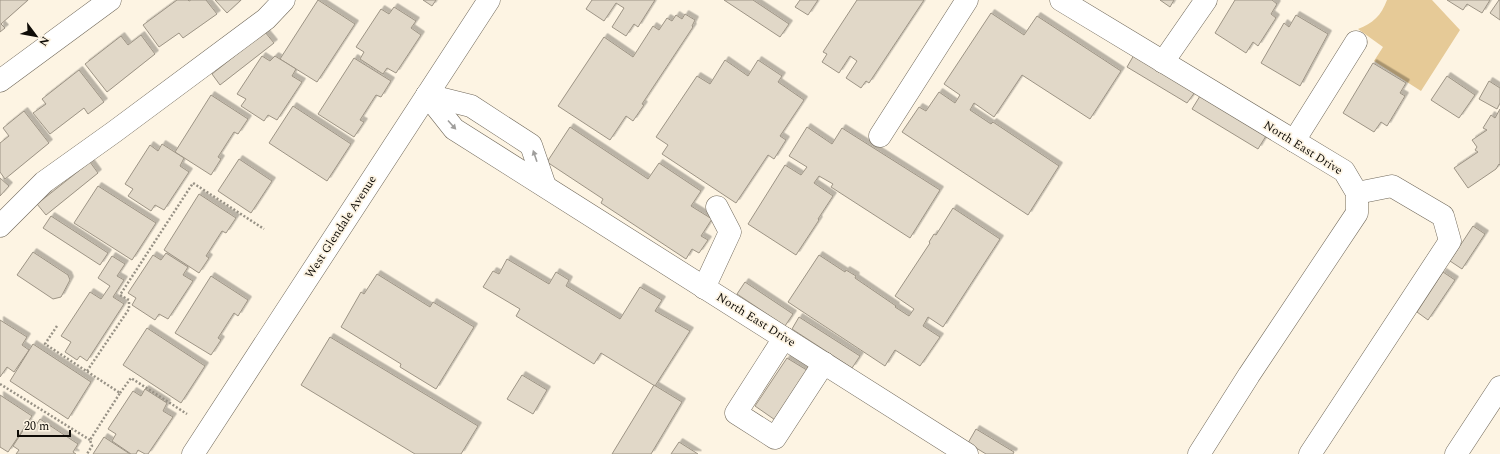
<svg xmlns="http://www.w3.org/2000/svg" width="1500" height="454" viewBox="0 0 1500 454" font-family="Spectral,serif">
<defs>
<filter id="shadow"><feDropShadow dx="3.5" dy="-3.5" stdDeviation="0" flood-color="#0004"/></filter>
</defs>
<rect width="100%" height="100%" fill="#fdf4e3"/>
<path fill="#e6ca97" d="M 1387,0 L 1432,0 L 1460,30 L 1421,91 L 1374,61 L 1383,47 L 1358,29 C 1373,23 1381,16 1387,0 Z"/>
<g fill="#e1d8c8" stroke="#9d9485" filter="url(#shadow)">
<polygon points="0,0 28,0 1,24 5,28 0,32"/>
<polygon points="177,0 188,0 189,1 191,0 206,0 217,14 183,38 179,33 159,47 143,25"/>
<polygon points="215,0 241,0 227,13"/>
<polygon points="318,0 355,24 317,82 280,59"/>
<polygon points="423,0 436,0 432,6"/>
<polygon points="592,0 655,0 638,27 634,24 626,36 612,27 624,8 616,3 604,21 586,9"/>
<polygon points="724,0 753,0 789,24 780,37"/>
<polygon points="800,0 818,0 808,15 795,7"/>
<polygon points="857,0 924,0 869,83 866,81 861,88 846,78 857,61 850,56 839,73 822,62 827,54 823,52"/>
<polygon points="1160,0 1174,0 1170,7"/>
<polygon points="1235,0 1272,0 1277,4 1271,14 1276,18 1258,46 1253,42 1246,53 1215,33"/>
<polygon points="1447,0 1490,0 1482,13 1467,4 1463,10"/>
<polygon points="1499,0 1500,0 1500,20 1490,13"/>
<polygon points="394,7 416,21 411,28 421,35 396,73 387,68 383,74 360,59 364,52 356,47 381,9 389,14"/>
<polygon points="991,13 1024,35 1037,16 1121,71 1090,119 1022,75 994,117 974,103 970,110 991,124 993,122 1059,166 1028,215 902,132 919,107 926,111 939,92 955,103 960,95 944,84"/>
<polygon points="685,14 695,20 692,26 693,27 642,104 644,105 633,121 626,116 610,140 558,106 604,37 633,57 653,26 659,30 667,18 672,21 676,15 682,19"/>
<polygon points="1296,15 1328,34 1300,86 1261,63 1284,23 1289,27"/>
<polygon points="265,32 274,43 220,85 212,74"/>
<polygon points="141,35 155,54 107,92 85,64 121,36 128,45"/>
<polygon points="1134,55 1195,92 1187,103 1127,67"/>
<polygon points="262,56 270,61 275,56 296,69 292,76 302,82 277,120 268,115 264,121 241,106 246,99 237,94"/>
<polygon points="354,58 391,81 381,97 376,95 360,120 364,122 354,137 318,114"/>
<polygon points="725,60 748,76 758,60 782,76 778,82 804,100 780,136 786,140 774,159 768,155 736,203 662,154 668,145 656,137 697,76 710,84"/>
<polygon points="1373,63 1406,83 1400,93 1405,96 1387,126 1381,122 1374,132 1343,113"/>
<polygon points="79,70 104,102 88,114 84,108 50,134 33,113 46,104 42,99"/>
<polygon points="1447,76 1475,95 1459,118 1431,100"/>
<polygon points="1489,81 1500,88 1500,103 1497,109 1479,99"/>
<polygon points="211,95 248,119 238,134 234,132 218,157 221,159 211,175 175,152"/>
<polygon points="1200,96 1266,136 1258,149 1192,109"/>
<polygon points="293,106 351,144 327,181 269,143"/>
<polygon points="1500,109 1500,165 1499,164 1496,169 1468,188 1454,168 1478,152 1475,150 1477,147 1472,140 1487,130 1483,128 1491,115 1495,118"/>
<polygon points="24,111 49,143 5,179 0,172 0,143 9,136 3,128"/>
<polygon points="570,127 648,179 659,163 701,191 691,206 712,219 701,236 708,240 699,253 692,249 686,259 601,203 603,199 547,162"/>
<polygon points="807,127 832,144 842,128 940,190 910,238 831,187 833,184 819,176 814,183 833,196 818,219 819,220 796,255 748,224 785,165 801,175 807,167 789,156"/>
<polygon points="162,144 184,158 180,166 189,172 164,210 155,205 151,211 128,196 133,189 125,184 150,145 158,151"/>
<polygon points="239,159 272,181 251,213 218,191"/>
<polygon points="90,162 98,173 46,215 37,204"/>
<polygon points="0,178 9,186 0,196"/>
<polygon points="98,186 156,223 132,260 74,223"/>
<polygon points="199,194 236,218 226,233 222,231 206,256 209,258 199,273 164,250"/>
<polygon points="953,208 1000,239 943,327 928,317 923,326 940,337 920,366 895,350 885,366 788,302 819,255 845,272 846,270 856,276 855,278 896,306 895,307 909,316 914,309 895,296 930,243 929,242 934,234 936,235"/>
<polygon points="51,216 108,253 100,265 43,228"/>
<polygon points="1473,226 1485,234 1462,269 1450,261"/>
<polygon points="33,252 68,275 70,280 61,297 53,299 17,275"/>
<polygon points="166,253 188,267 183,275 193,281 168,319 159,314 155,320 132,305 136,298 128,293 153,255 161,260"/>
<polygon points="112,256 125,264 117,276 124,280 113,297 124,304 87,361 80,356 77,360 65,352 71,342 61,336 90,292 101,299 110,286 98,278"/>
<polygon points="507,259 549,284 556,272 569,280 566,286 620,319 640,287 662,300 655,311 690,331 655,386 601,353 594,364 516,316 520,309 483,287 493,271 499,274"/>
<polygon points="1443,272 1455,280 1428,320 1417,312"/>
<polygon points="377,274 430,307 433,302 474,327 436,389 400,367 401,364 341,327 361,292 364,294"/>
<polygon points="211,276 248,300 238,316 234,313 218,338 221,340 211,355 175,333"/>
<polygon points="745,282 793,314 785,326 737,294"/>
<polygon points="799,317 860,356 852,368 792,329"/>
<polygon points="0,320 27,337 22,345 29,350 14,372 7,367 0,377"/>
<polygon points="147,328 205,366 181,403 123,365"/>
<polygon points="330,337 478,426 461,454 415,454 301,385"/>
<polygon points="33,344 91,382 68,419 10,381"/>
<polygon points="787,358 810,372 778,422 755,406"/>
<polygon points="522,375 547,390 533,414 507,399"/>
<polygon points="654,385 682,402 651,454 612,454"/>
<polygon points="145,389 167,403 163,411 173,417 148,454 145,454 138,450 136,454 131,454 112,441 116,434 108,429 133,391 141,396"/>
<polygon points="0,395 32,416 8,452 0,447"/>
<polygon points="40,419 78,444 73,452 76,454 16,454 19,450 13,446 28,423 35,427"/>
<polygon points="976,429 1014,452 1013,454 986,454 968,443"/>
<polygon points="104,437 130,454 93,454"/>
<polygon points="679,442 698,454 671,454"/>
</g>
<g fill="none" stroke-linecap="round" stroke-linejoin="round">
<defs>
<g id="minor">
<polyline points="1061,0 1344,171 1357,193 1357,213 1249,375 1199,454"/>
<polyline points="1163,62 1206,0"/>
<polyline points="0,81 110,0"/>
<polyline points="427,95 454,129 967,454"/>
<polyline points="427,95 471,106 531,145 545,186"/>
<polyline points="880,136 967,0"/>
<polyline points="1294,141 1356,42"/>
<polyline points="0,226 44,182 114,132 266,19 284,0"/>
<polyline points="704,288 730,232 717,207"/>
<polyline points="784,338 736,413 775,438 824,363"/>
<polyline points="1310,454 1450,241 1443,216 1392,186 1357,193"/>
<polyline points="1456,454 1500,387"/>
</g>
<polyline id="major" points="193,454 489,0"/>
</defs>
<use href="#minor" stroke="#70685a" stroke-width="23"/>
<use href="#major" stroke="#70685a" stroke-width="23"/>
<g stroke="#989286" stroke-width="2.5" stroke-dasharray="2 2" stroke-linecap="butt">
<polyline points="57,326 45,344 120,393 90,440 92,446 87,454"/>
<polyline points="87,371 129,309 129,300 120,295 193,183 264,229"/>
<polyline points="0,384 90,440"/>
<polyline points="120,393 131,378 187,414"/>
</g>
<use href="#minor" stroke="#fff" stroke-width="22"/>
<use href="#major" stroke="#fff" stroke-width="22"/>
</g>
<defs><path id="oneway-solid" d="M-6-.8H1V-3.2L6.5 0L1 3.2V.8H-6Z"/></defs>
<g fill="#9f9e9c">
<use href="#oneway-solid" transform="translate(452 125) rotate(48)"/>
<use href="#oneway-solid" transform="translate(535 156) rotate(-109)"/>
</g>
<g text-anchor="middle" dominant-baseline="central" stroke-width="3.5" stroke-linejoin="round" paint-order="stroke">
<g font-size="12" fill="#0f0c07" stroke="#fdf4e3">
<text transform="translate(1303 148) rotate(32)">North East Drive</text>
<text transform="translate(341 227) rotate(-57)">West Glendale Avenue</text>
<text transform="translate(756 320) rotate(32)">North East Drive</text>
</g>
</g>
<g transform="translate(36 36) rotate(122)" stroke="#fdf4e3" stroke-width="3" paint-order="stroke">
<path d="M0-3L7 15L0 10L-7 15Z" fill="#0f0c07"/>
<text y="-6" font-size="11" font-weight="bold" text-anchor="middle" fill="#0f0c07">N</text>
</g>
<path d="M18 430v6h52v-6" fill="none" stroke="#0f0c07" stroke-width="2"/>
<text x="24" y="430" font-size="12" fill="#0f0c07" stroke="#fdf4e3" stroke-width="3" paint-order="stroke">20 m</text>
</svg>
